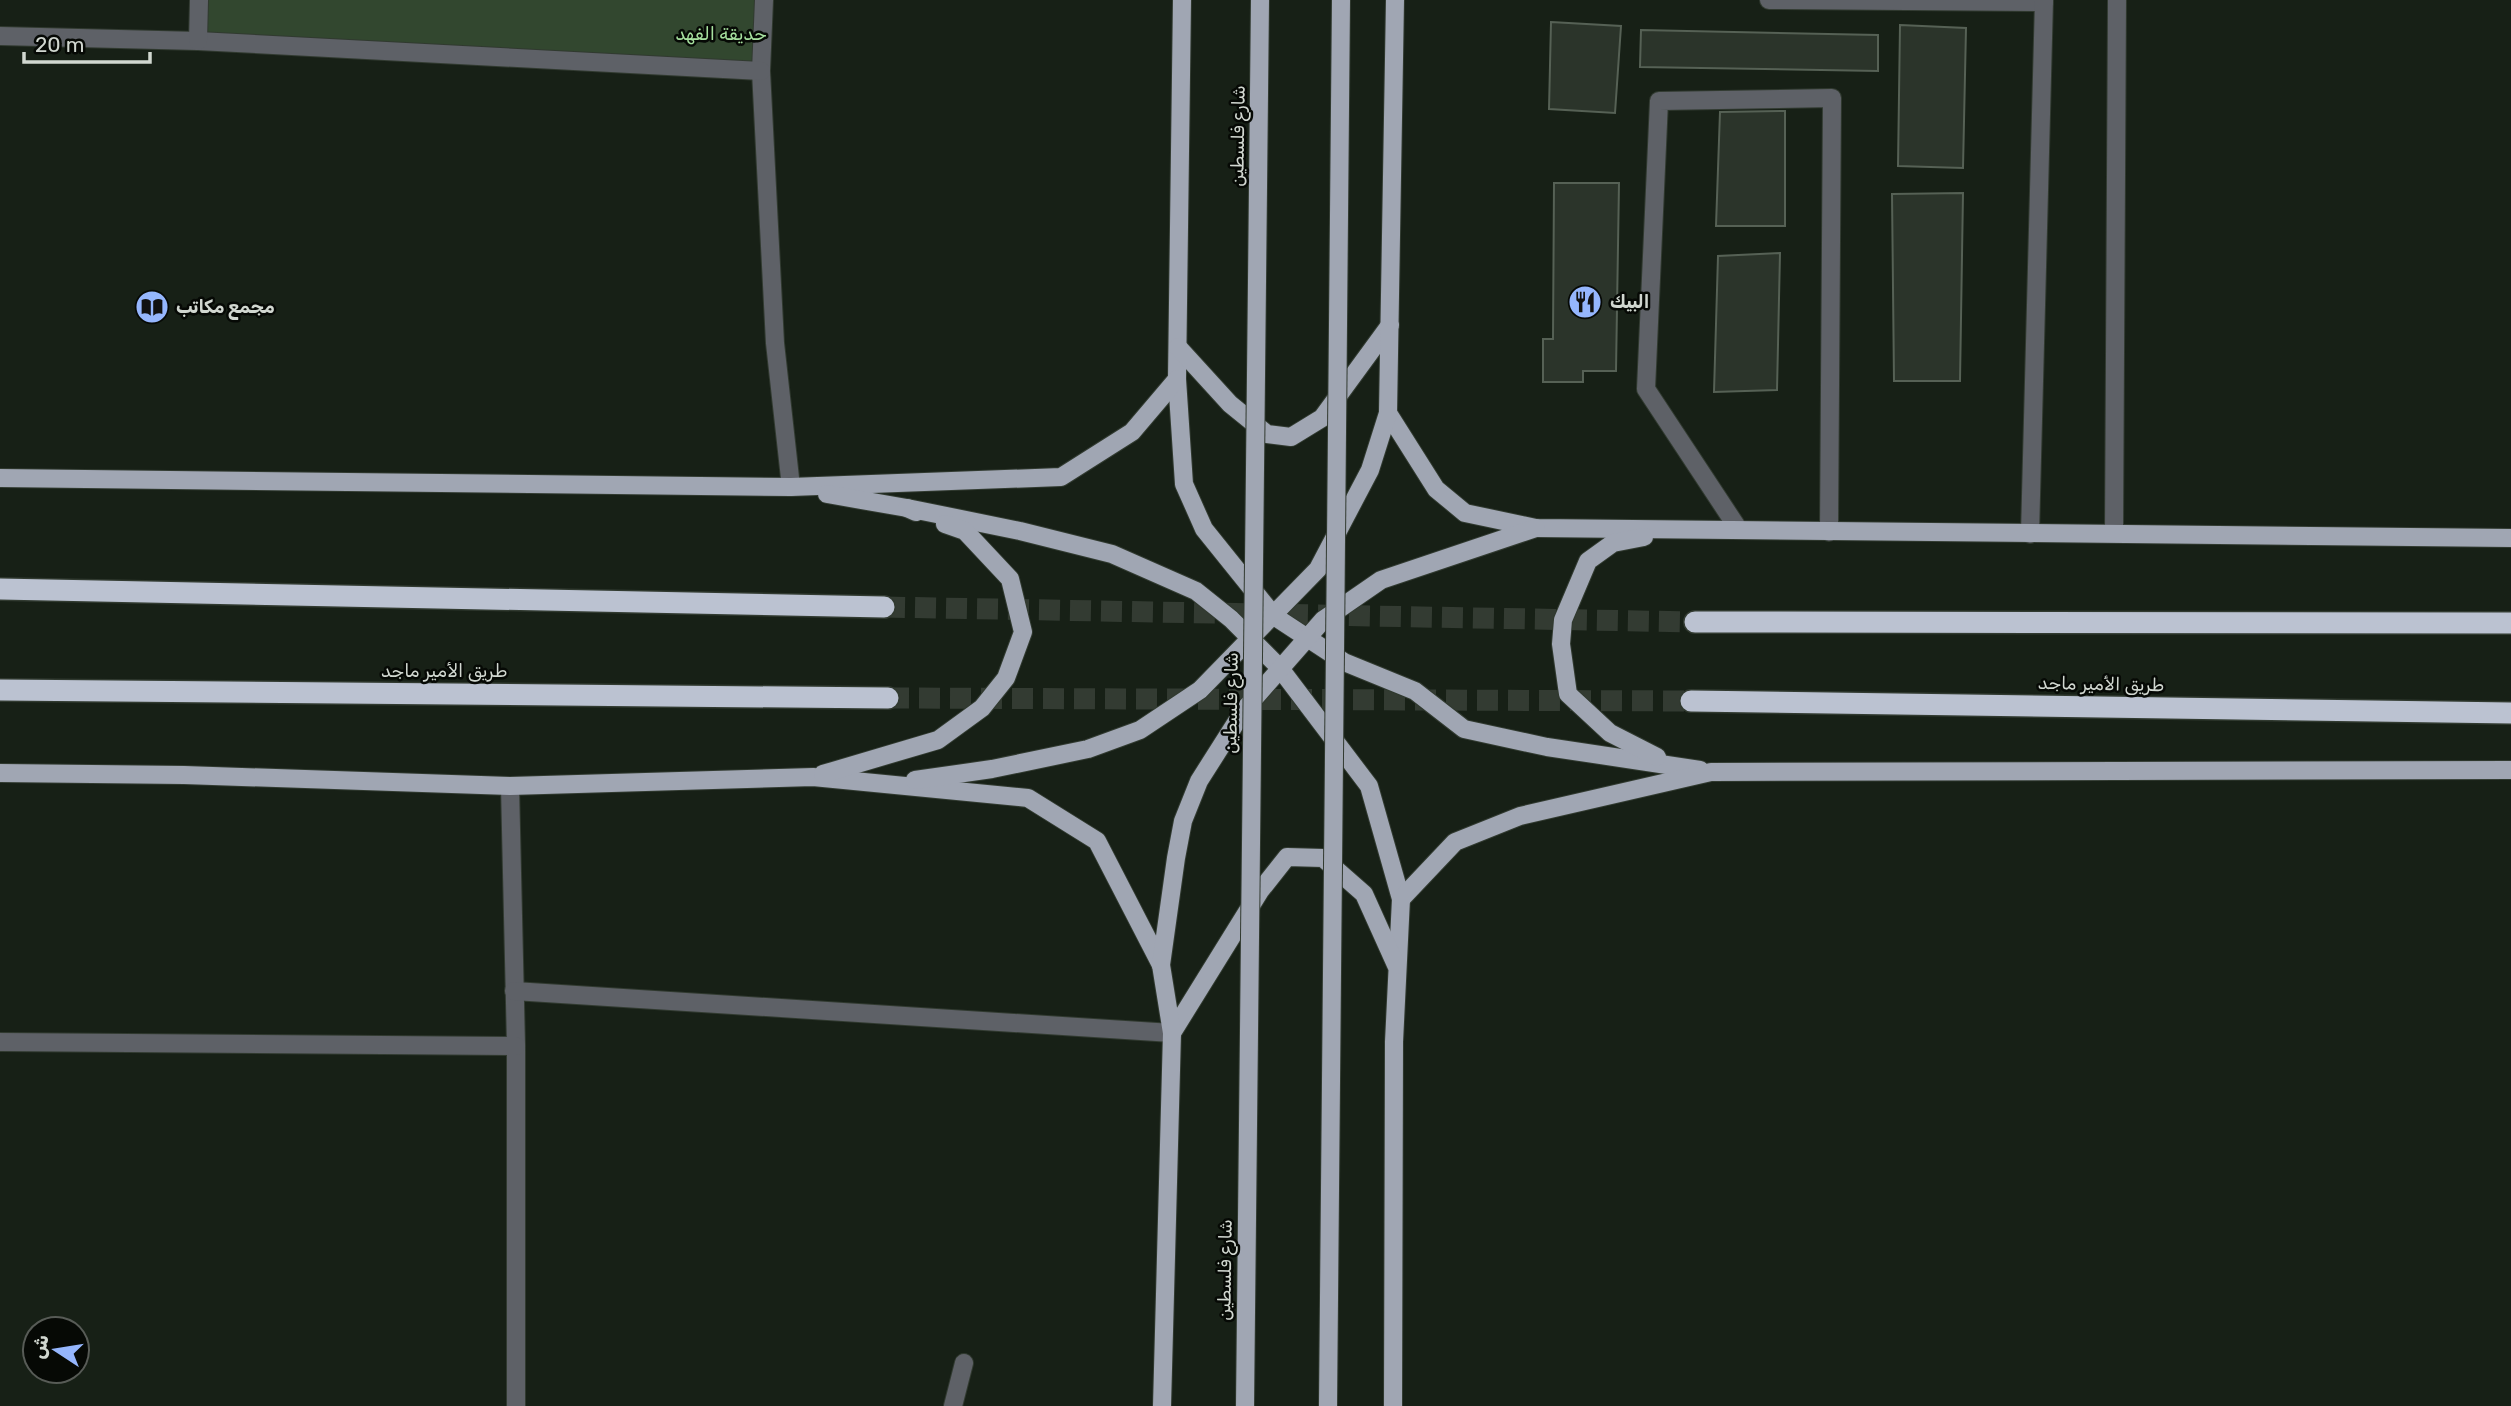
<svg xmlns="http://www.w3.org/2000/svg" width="2511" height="1406" viewBox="0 0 2511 1406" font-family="Rubik,'Noto Sans Arabic',sans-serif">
<rect width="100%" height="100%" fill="#172016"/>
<polygon fill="#32472f" points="199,0 764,0 761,71 198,41"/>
<g fill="#2b342a" stroke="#566155" stroke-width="2">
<polygon points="1551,22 1621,26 1615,113 1549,109"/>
<polygon points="1900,25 1966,28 1963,168 1898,166"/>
<polygon points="1641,30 1878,35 1878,71 1640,67"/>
<polygon points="1785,111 1785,226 1716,226 1720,112"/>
<polygon points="1554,183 1619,183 1616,371 1583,371 1583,382 1543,382 1543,339 1553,339"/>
<polygon points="1963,193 1960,381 1894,381 1892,194"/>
<polygon points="1780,253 1777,390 1714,392 1718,256"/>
</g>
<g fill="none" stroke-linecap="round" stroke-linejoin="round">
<g stroke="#333b32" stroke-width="21" stroke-dasharray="21 10" stroke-linecap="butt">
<polyline points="884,607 1695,622"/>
<polyline points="888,698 1691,701"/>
</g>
<defs>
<g id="minor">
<polyline points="764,0 761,71 775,343 791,487"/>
<polyline points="1769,0 2044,2"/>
<polyline points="0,36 198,41 761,71"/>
<polyline points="198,41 199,0"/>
<polyline points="1739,530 1646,389 1659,101 1832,98 1829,532"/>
<polyline points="2114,532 2117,0"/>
<polyline points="2030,534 2044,0"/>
<polyline points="510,786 516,1046 516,1406"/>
<polyline points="514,991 1172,1033"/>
<polyline points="0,1042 516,1046"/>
<polyline points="953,1406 964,1363"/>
</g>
<g id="major">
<polyline points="1182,0 1177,379 1184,484 1204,529 1274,616 1344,662 1415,691 1464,729 1547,747 1700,770"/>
<polyline points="1178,347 1230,404 1267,434 1291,437 1322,418 1390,325"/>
<polyline points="1388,413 1436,489 1465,513 1536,528 2511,538"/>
<polyline points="0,478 791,487 1061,477 1132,432 1177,379"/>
<polyline points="827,494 907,508 916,512"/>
<polyline points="907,508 1020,531 1112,554 1196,591 1231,619 1279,667 1369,786 1401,899 1394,1042 1393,1406"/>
<polyline points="1644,537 1613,543 1588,561 1563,620 1561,644 1568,694 1610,733 1657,757"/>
<polyline points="0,773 184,775 510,786 813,777 1028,798 1097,841 1161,965"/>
<polyline points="823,774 938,740 982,708 1006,678 1023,632 1010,579 965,531 945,524"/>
<polyline points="915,780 992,769 1088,749 1140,730 1200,690 1318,569 1370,470 1388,413 1395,0"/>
<polyline points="1401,899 1455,842 1520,816 1711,772 2511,770"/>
<polyline points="1172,1033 1260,891 1287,857 1323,858 1364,894 1396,965"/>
<polyline points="1162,1406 1172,1033 1161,965 1176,858 1183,821 1199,781 1244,710 1323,620 1381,580 1536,528"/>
</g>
<g id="highway">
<polyline points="0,589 884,607"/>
<polyline points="1695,622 2511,623"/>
<polyline points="0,690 888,698"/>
<polyline points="1691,701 2511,713"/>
</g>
</defs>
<use href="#minor" stroke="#313a30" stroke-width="20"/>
<use href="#major" stroke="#313a30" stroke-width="20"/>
<use href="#highway" stroke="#313a30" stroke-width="24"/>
<use href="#minor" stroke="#5e6167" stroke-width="18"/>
<use href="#major" stroke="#a0a6b3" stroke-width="18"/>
<use href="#highway" stroke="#bbc2d1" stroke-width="21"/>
<defs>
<g id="major-bridge">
<polyline points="1245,1406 1260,0"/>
<polyline points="1328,1406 1341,0"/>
</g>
</defs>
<use href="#major-bridge" stroke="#313a30" stroke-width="20" stroke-linecap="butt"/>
<use href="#major-bridge" stroke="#a0a6b3" stroke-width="18"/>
</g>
<defs>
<symbol id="restaurant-disc" viewBox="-11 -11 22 22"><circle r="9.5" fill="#95b6fd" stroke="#060905"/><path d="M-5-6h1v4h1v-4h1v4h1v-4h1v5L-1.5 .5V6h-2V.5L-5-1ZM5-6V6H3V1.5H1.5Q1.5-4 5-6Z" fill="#111"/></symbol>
<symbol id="library-disc" viewBox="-11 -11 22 22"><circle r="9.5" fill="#95b6fd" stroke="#060905"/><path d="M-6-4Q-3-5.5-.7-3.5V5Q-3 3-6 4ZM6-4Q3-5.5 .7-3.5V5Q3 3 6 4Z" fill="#111"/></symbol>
</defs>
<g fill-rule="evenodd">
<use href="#restaurant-disc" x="1566" y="283" width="38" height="38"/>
<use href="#library-disc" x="133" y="288" width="38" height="38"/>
</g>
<g text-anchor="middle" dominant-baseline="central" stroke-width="5" stroke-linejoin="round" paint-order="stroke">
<g font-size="18" fill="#a7e19f" stroke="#060905">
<text x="721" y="34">حديقة الفهد</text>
</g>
<g font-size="18" fill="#d1d7d0" stroke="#060905">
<text transform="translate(1238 136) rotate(-89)">شارع فلسطين</text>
<text x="444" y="671">طريق الأمير ماجد</text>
<text transform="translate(2101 684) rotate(1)">طريق الأمير ماجد</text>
<text transform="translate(1231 703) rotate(-89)">شارع فلسطين</text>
<text transform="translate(1225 1270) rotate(-89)">شارع فلسطين</text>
</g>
<g font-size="18" font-weight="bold" fill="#d1d7d0" stroke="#060905" text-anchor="start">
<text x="1610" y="302">البيك</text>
<text x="176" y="307">مجمع مكاتب</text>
</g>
</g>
<g transform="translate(56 1350) rotate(282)"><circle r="33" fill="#060905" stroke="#575b56" stroke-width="2"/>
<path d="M0-5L12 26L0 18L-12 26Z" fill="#95b6fd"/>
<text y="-10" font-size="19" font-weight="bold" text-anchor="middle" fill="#d1d7d0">ش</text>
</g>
<path d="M24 52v10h126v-10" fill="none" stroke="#d1d7d0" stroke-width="3.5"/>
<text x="35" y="52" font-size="21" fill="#d1d7d0" stroke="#060905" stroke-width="5" paint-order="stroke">20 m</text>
</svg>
